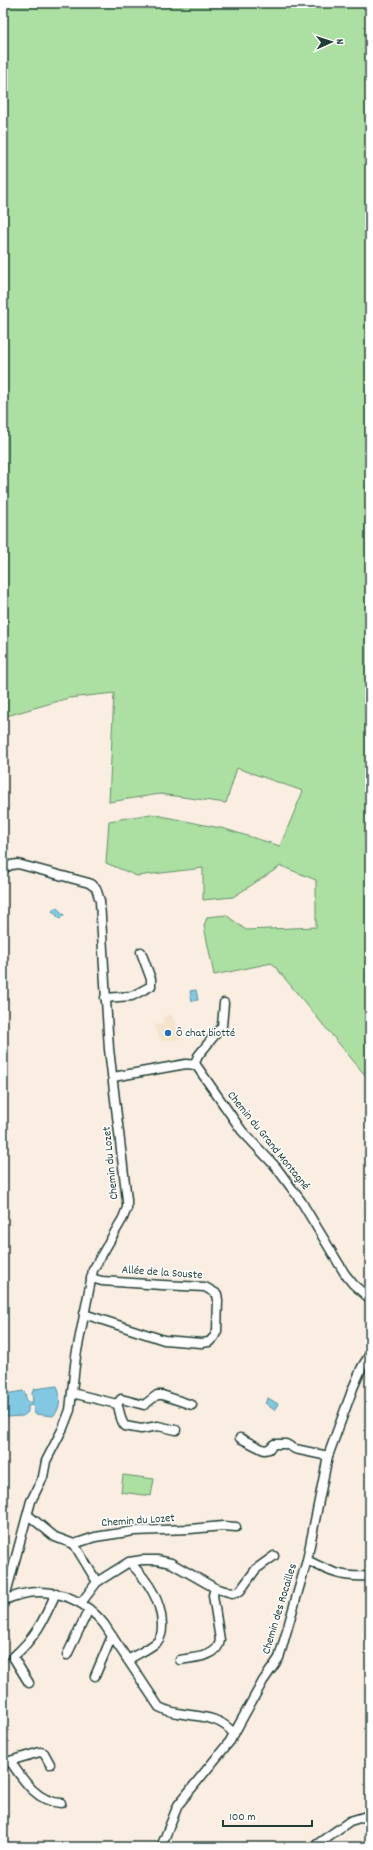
<svg xmlns="http://www.w3.org/2000/svg" width="373" height="1850" viewBox="0 0 373 1850" font-family="Dekko,sans-serif">
<rect width="100%" height="100%" fill="#f9eee1"/>
<filter id="ink" filterUnits="userSpaceOnUse"><feTurbulence type="fractalNoise" baseFrequency=".025" numOctaves="2"/><feDisplacementMap in="SourceGraphic" scale="8" xChannelSelector="R" yChannelSelector="G"/><feConvolveMatrix kernelMatrix="1 2 1 2 8 2 1 2 1" color-interpolation-filters="sRGB"/></filter>
<g filter="url(#ink)">
<polygon fill="#f5e3cc" points="171,1014 182,1039 161,1041 154,1026 164,1022 162,1018"/>
<g fill="#ace0a2" stroke="#668e6b">
<polygon points="3,3 370,3 370,1081 272,963 214,975 204,926 207,917 226,915 246,930 316,927 316,880 281,866 233,897 203,900 203,868 137,876 106,863 109,821 151,814 225,829 280,846 303,791 237,768 226,803 160,794 109,802 114,693 69,698 3,717"/>
<polygon points="123,1475 154,1479 151,1496 121,1492"/>
</g>
<g fill="#82c8e3" stroke="#5a909d">
<polygon points="56,907 64,915 60,919 52,911"/>
<polygon points="196,990 198,1000 192,1001 190,991"/>
<path d="M 57,1386 C 61,1394 61,1410 53,1416 L 35,1414 L 33,1405 L 28,1406 L 28,1412 L 23,1416 L 6,1417 L 3,1416 L 3,1396 L 5,1394 L 23,1391 L 25,1393 L 27,1402 L 33,1402 L 32,1393 L 34,1389 Z"/>
<polygon points="268,1398 278,1404 274,1410 265,1403"/>
</g>
<g fill="none" stroke-linecap="round" stroke-linejoin="round">
<defs>
<g id="minor">
<polyline points="3,869 11,865 18,864 89,883 96,888 100,901 109,1049 127,1200 127,1208 123,1218 93,1270 76,1356 70,1410 63,1428 46,1461 43,1477 31,1501 4,1601"/>
<polyline points="105,998 132,996 151,986 151,979 141,952"/>
<polyline points="194,1065 198,1056 222,1026 224,1003"/>
<polyline points="113,1077 186,1064 196,1065 242,1131 276,1167 301,1201 345,1274 353,1284 370,1299"/>
<polyline points="84,1314 164,1340 201,1343 209,1342 214,1337 217,1331 218,1300 217,1294 205,1287 162,1285 102,1281 91,1278"/>
<path d="M 72,1393 L 117,1404 C 121,1412 119,1419 125,1426 L 141,1429 L 158,1426 L 176,1430"/>
<polyline points="117,1404 121,1399 144,1405 157,1395 162,1395 192,1405"/>
<polyline points="240,1438 264,1450 269,1449 274,1444 286,1444 295,1449 328,1456"/>
<polyline points="28,1515 55,1537 74,1544 95,1537 134,1531 190,1529 223,1526 236,1527"/>
<polyline points="74,1544 97,1582"/>
<path d="M 307,1560 C 330,1572 343,1578 370,1576"/>
<path d="M 3,1601 C 39,1583 79,1593 104,1624 L 159,1707 C 182,1720 215,1709 234,1734"/>
<polyline points="81,1603 97,1582 129,1562 142,1560 157,1560 171,1563 215,1588 232,1593 240,1591 256,1569 274,1556"/>
<polyline points="67,1655 89,1609"/>
<path d="M 128,1660 C 137,1654 149,1649 157,1642 C 162,1636 162,1631 162,1624 C 161,1600 147,1579 129,1562"/>
<path d="M 180,1660 C 193,1657 218,1658 220,1640 L 213,1595 L 215,1588"/>
<polyline points="95,1676 112,1636"/>
<path d="M 29,1683 L 13,1657 C 35,1638 44,1620 56,1593"/>
<path d="M 10,1761 C 23,1780 37,1802 61,1803"/>
<polyline points="3,1763 40,1752 44,1753 50,1764"/>
<polyline points="366,1816 370,1824"/>
<polyline points="161,1847 178,1805 230,1741 263,1681 279,1658 307,1560 328,1456 353,1388 362,1367 370,1354"/>
<polyline points="313,1847 350,1821 370,1815"/>
</g>
</defs>
<use href="#minor" stroke="#1f3d34" stroke-width="11"/>
<use href="#minor" stroke="#fff" stroke-width="8"/>
</g>
</g>
<circle fill="#1f6fb2" stroke="#fff" stroke-width="1.5" cx="168" cy="1033" r="4"/>
<g text-anchor="middle" dominant-baseline="central" stroke-width="3" stroke-linejoin="round" paint-order="stroke">
<g font-size="12" fill="#1f3d34" stroke="#fff" text-anchor="start">
<text x="176" y="1033">Ô chat biotté</text>
</g>
<g font-size="12" fill="#1f3d34" stroke="#fff">
<text transform="translate(268 1141) rotate(51)">Chemin du Grand Montagné</text>
<text transform="translate(111 1163) rotate(-96)">Chemin du Lozet</text>
<text transform="translate(162 1273) rotate(4)">Allée de la Souste</text>
<text transform="translate(138 1521) rotate(-4)">Chemin du Lozet</text>
<text transform="translate(280 1609) rotate(-73)">Chemin des Rocailles</text>
</g>
</g>
<rect width="373" height="1850" fill="none" stroke="#fff" stroke-width="16"/>
<rect x="8" y="8" width="357" height="1834" fill="none" stroke="#1f3d34" stroke-width="1.5" filter="url(#ink)"/>
<g transform="translate(331 42) rotate(87)" stroke="#ffffff" stroke-width="3" paint-order="stroke">
<path d="M0-3L7 15L0 10L-7 15Z" fill="#1f3d34"/>
<text y="-6" font-size="11" font-weight="bold" text-anchor="middle" fill="#1f3d34">N</text>
</g>
<path d="M223 1820v6h89v-6" fill="none" stroke="#1f3d34" stroke-width="2"/>
<text x="229" y="1820" font-size="12" fill="#1f3d34" stroke="#ffffff" stroke-width="3" paint-order="stroke">100 m</text>
</svg>
